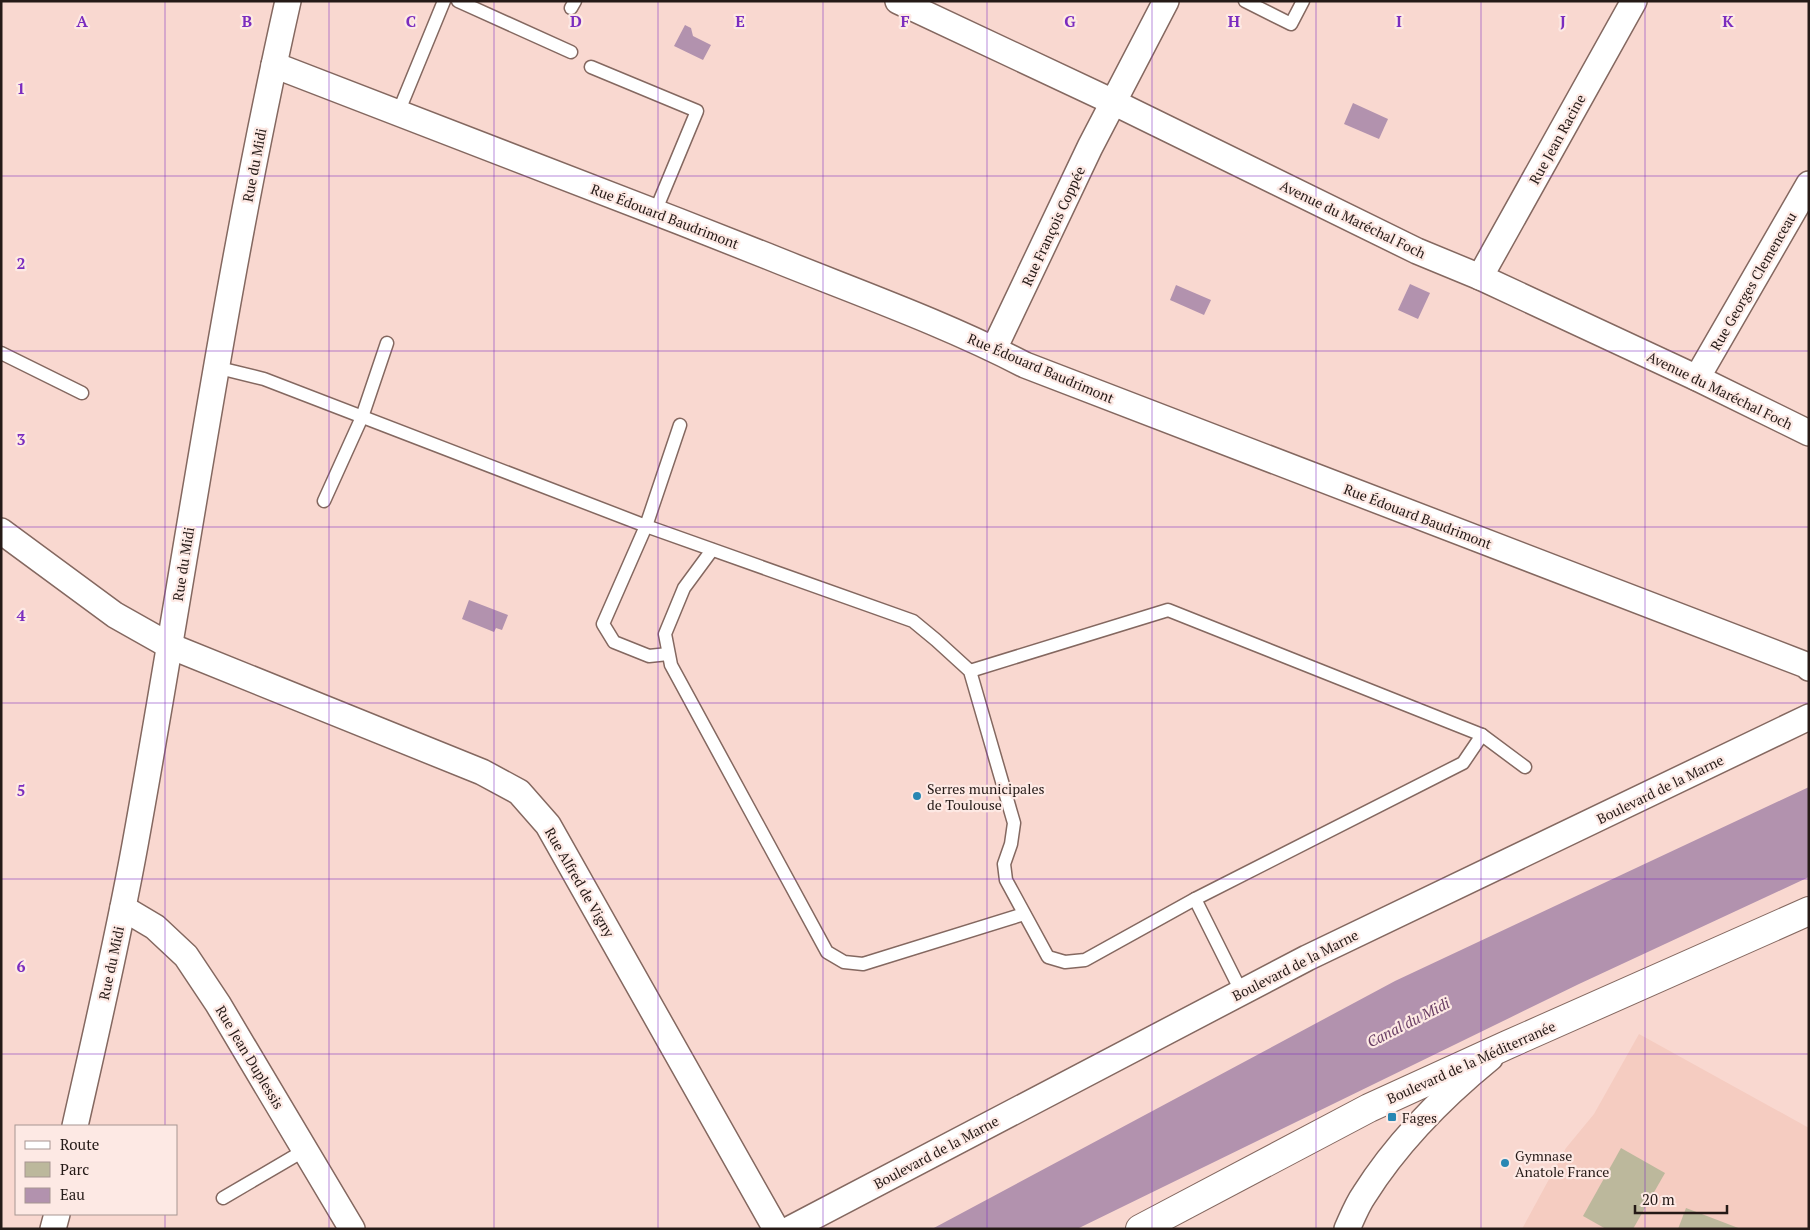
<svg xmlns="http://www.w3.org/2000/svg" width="1810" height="1230" viewBox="0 0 1810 1230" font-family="'PT Serif',serif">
<rect width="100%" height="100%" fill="#f9d8d0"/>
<polygon fill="#f5ccc1" points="1639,1034 1809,1128 1809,1229 1522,1229 1566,1148 1594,1114"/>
<g fill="#bcb89c">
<polygon points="1621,1148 1665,1173 1633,1229 1606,1229 1583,1216"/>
<polygon points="1686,1208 1741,1229 1678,1229"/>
</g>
<g fill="#b292ae">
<polygon points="685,25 691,28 693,36 711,45 703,60 674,46"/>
<polygon points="1353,103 1388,119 1379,139 1344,124"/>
<polygon points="1410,284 1430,293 1418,319 1398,310"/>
<polygon points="1176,285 1211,300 1204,315 1170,300"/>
<polygon points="469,600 508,615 502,630 496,628 494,632 462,619"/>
<polygon points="1809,787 1809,877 1579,984 1077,1229 932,1229 1395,981"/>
</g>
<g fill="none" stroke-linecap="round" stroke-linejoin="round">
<defs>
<g id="lane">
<polyline points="458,1 571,52"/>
<polyline points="1245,1 1291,24 1303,1"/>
<polyline points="571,8 575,1"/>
<polyline points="591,67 697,111 655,212"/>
<polyline points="398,113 444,1"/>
<polyline points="1,353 82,393"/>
<polyline points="215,367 264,379 646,526 913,621 936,640 970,671 1014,823 1011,844 1004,864 1006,880 1048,957 1065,962 1085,960 1195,899 1463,763 1482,735"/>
<polyline points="324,501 362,417 387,343"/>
<polyline points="712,550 684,588 665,634 671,665 827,952 844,962 863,964 1024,914"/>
<polyline points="668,654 649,656 614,642 603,624 646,526 680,425"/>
<polyline points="970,671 1168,610 1482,735 1525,767"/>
<polyline points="1195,899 1241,991"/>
<polyline points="223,1198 305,1150"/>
</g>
<g id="street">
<polyline points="898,1 1113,102 1417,251 1480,277 1697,378 1809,433"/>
<path d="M 274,65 C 438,128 603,191 767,256 C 853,291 942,322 1025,365 L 1806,665 L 1809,668"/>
<polyline points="1480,277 1634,1"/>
<polyline points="994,349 1090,147 1166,1"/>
<polyline points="1697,378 1809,184"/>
<polyline points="1,531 115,615 170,646 482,772 519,792 548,825 776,1229"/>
<polyline points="123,908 155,927 186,956 218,1004 352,1229"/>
<path d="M 75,1126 C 96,1033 118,939 135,845 C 186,564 225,280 288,1"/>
<polyline points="53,1229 57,1214"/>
<polyline points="790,1229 1307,958 1809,717"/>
<path d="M 1347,1229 C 1352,1218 1357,1205 1364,1195 C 1398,1141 1441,1098 1490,1058"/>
</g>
<polyline id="primary" points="1140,1229 1369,1108 1507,1045 1809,911"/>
</defs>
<use href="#lane" stroke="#846860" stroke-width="15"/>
<use href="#street" stroke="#846860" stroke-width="28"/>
<use href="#primary" stroke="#846860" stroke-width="30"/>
<use href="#lane" stroke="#fff" stroke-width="12"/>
<use href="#street" stroke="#fff" stroke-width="25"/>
<use href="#primary" stroke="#fff" stroke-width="28"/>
</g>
<path fill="none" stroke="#7b2cbf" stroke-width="1" stroke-opacity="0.55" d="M 165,1 L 165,1126M 329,1 L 329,1229M 494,1 L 494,1229M 658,1 L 658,1229M 823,1 L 823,1229M 987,1 L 987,1229M 1152,1 L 1152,1229M 1316,1 L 1316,1229M 1481,1 L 1481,1229M 1645,1 L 1645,1229M 1,176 L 1809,176M 1,351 L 1809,351M 1,527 L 1809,527M 1,703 L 1809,703M 1,879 L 1809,879M 1,1054 L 1809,1054M 165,1214 L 165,1229"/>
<g fill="#2987b3" stroke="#fde9e4" stroke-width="2">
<circle cx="917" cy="796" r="5"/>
<rect x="1387" y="1112" width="10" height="10" rx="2.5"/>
<circle cx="1505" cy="1163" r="5"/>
</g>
<g text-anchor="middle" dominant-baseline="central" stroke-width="4.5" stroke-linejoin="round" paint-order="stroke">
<g font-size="14" fill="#251a17" stroke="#fde9e4">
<text transform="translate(1557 139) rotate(-61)">Rue Jean Racine</text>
<text transform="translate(254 165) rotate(-79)">Rue du Midi</text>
<text transform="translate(665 216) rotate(21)">Rue Édouard Baudrimont</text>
<text transform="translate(1353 219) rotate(26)">Avenue du Maréchal Foch</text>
<text transform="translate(1053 226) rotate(-65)">Rue François Coppée</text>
<text transform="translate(1753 281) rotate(-60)">Rue Georges Clemenceau</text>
<text transform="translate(1041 368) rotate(23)">Rue Édouard Baudrimont</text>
<text transform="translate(1720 390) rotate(26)">Avenue du Maréchal Foch</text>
<text transform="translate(1418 516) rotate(21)">Rue Édouard Baudrimont</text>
<text transform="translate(183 564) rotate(-81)">Rue du Midi</text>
<text transform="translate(1660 789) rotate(-26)">Boulevard de la Marne</text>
<text transform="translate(580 882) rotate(60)">Rue Alfred de Vigny</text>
<text transform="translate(111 963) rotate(-78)">Rue du Midi</text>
<text transform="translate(1295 965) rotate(-27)">Boulevard de la Marne</text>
<text transform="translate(250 1057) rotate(59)">Rue Jean Duplessis</text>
<text transform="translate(1471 1062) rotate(-24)">Boulevard de la Méditerranée</text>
<text transform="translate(936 1152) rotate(-28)">Boulevard de la Marne</text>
</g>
<g font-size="14" fill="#251a17" stroke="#fde9e4" text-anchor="start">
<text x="927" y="788">Serres municipales<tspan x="927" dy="16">de Toulouse</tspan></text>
<text x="1402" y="1117">Fages</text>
<text x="1515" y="1155">Gymnase<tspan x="1515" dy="16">Anatole France</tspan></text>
</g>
<g font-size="15" font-style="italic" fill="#673c63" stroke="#fde9e4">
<text transform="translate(1408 1022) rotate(-27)">Canal du Midi</text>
</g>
</g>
<g font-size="16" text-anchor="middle" font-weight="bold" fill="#7b2cbf" stroke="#fde9e4" stroke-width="4.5" stroke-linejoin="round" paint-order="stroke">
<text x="82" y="27">A</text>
<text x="247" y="27">B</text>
<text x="411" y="27">C</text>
<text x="576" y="27">D</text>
<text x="740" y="27">E</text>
<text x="905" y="27">F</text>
<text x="1070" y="27">G</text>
<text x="1234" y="27">H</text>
<text x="1399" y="27">I</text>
<text x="1563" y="27">J</text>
<text x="1728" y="27">K</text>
<text x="21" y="94">1</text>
<text x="21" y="269">2</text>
<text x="21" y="445">3</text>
<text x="21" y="621">4</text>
<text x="21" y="796">5</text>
<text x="21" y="972">6</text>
</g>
<rect width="1810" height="1230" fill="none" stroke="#251a17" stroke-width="5"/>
<rect x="15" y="1125" width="162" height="90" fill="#fde9e4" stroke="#a79692"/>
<rect x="25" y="1141" width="25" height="8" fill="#ffffff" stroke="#a79692"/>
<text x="60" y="1150" font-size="15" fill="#251a17">Route</text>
<rect x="25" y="1162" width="25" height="15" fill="#bcb89c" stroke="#a79692"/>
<text x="60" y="1175" font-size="15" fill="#251a17">Parc</text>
<rect x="25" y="1188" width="25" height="15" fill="#b292ae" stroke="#a79692"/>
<text x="60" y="1200" font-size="15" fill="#251a17">Eau</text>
<path d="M1635 1205v8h92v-8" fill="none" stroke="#251a17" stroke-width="2.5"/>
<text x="1642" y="1205" font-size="15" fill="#251a17" stroke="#fde9e4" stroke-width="4" paint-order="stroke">20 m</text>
</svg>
